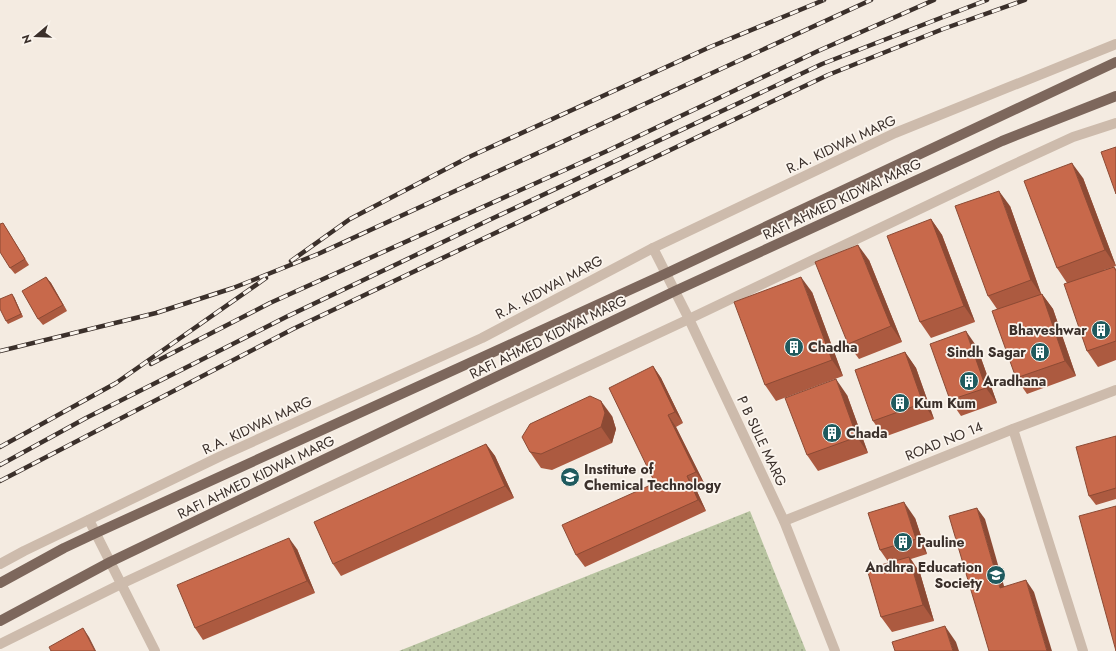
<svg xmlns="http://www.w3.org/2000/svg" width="1116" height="651" viewBox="0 0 1116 651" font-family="Jost,sans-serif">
<defs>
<pattern id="park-dots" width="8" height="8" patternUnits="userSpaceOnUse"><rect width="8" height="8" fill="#b8c4a0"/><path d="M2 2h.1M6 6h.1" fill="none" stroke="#97a083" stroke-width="1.8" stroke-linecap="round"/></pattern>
</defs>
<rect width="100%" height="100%" fill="#f4ebe1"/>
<polygon fill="url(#park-dots)" points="750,511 806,651 399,651"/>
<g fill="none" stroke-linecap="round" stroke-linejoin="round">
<g stroke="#cdbbac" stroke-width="10">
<polyline points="653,248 689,319 784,521 835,651"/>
<polyline points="1013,429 1083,651"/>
<polyline points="89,520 155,651"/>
<polyline points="784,521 1013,429 1116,390"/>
</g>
<g stroke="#cdbbac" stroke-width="10">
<polyline points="0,564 24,551 221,456 482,338 653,248 895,133 1116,44"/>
<polyline points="0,644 121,584 689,319 1008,167 1073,137 1116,123"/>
</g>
<g stroke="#7d675c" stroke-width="10">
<polyline points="0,583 64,548 96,533 667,273 1116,62"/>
<polyline points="0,621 110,562 675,291 1002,141 1116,96"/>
</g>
<defs>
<g id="rail">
<polyline points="291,261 350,219 469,157 710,47 824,0"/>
<polyline points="0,351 156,313 233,288 318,254 871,0"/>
<polyline points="151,364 270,303 607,151 818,51 934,0"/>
<polyline points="0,447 116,383 266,278"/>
<polyline points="0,465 86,418 286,317 487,221 822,64 987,0"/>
<polyline points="0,481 293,329 828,75 943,29 1025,0"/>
</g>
</defs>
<use href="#rail" stroke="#3b302b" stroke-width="4.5"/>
<use href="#rail" stroke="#fbf5ee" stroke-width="3" stroke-dasharray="9" stroke-linecap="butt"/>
</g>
<g fill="#ac5a40">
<polygon points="1083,178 1116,266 1104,270 1114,267 1116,269 1116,360 1098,367 1087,351 1067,283 1057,268"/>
<polygon points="1010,206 1041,294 1042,294 1053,309 1076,376 1027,394 1016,378 997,309 988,296"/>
<polygon points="931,219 942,235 975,322 931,338 920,322"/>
<polygon points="3,223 29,265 15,274 10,268"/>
<polygon points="869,260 902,342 859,359 848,344"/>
<polygon points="46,277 51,283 67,311 43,325 38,319"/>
<polygon points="812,292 843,376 776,401 765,385"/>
<polygon points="14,297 23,317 8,324 6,321"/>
<polygon points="977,347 997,403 961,416 950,400"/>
<polygon points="905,352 916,368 934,419 884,437 873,421"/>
<polygon points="653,366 661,378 683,423 676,427 704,483 695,487 706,511 585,567 576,555 655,483"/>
<polygon points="847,395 868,453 818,471 807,455"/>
<polygon points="612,416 616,429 612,443 552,470 541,468 530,452"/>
<polygon points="1116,436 1116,499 1096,505 1089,496"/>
<polygon points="486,444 495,456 514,498 341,576 333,564"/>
<polygon points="915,518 927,554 911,559 920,573 934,621 892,632 881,617 889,563 880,550"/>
<polygon points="297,549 315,593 203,640 195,628"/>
</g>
<g fill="#8c4a34">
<polygon points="1072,163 1083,178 1116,266 1105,250"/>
<polygon points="999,191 1010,206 1042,296 1031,280"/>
<polygon points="931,219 942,235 975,322 964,306"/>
<polygon points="858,245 869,260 902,342 891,326"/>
<polygon points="46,277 51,283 67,311 63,305"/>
<polygon points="801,277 812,292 843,376 832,360"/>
<polygon points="12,294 14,297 23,317 21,314"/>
<polygon points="1042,294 1053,309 1076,376 1065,361"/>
<polygon points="966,331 977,347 997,403 986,388"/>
<polygon points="905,352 916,368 934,419 923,403"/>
<polygon points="653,366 661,378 683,423 675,412"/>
<polygon points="836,379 847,395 868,453 857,437"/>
<polygon points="601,401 612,416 616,429 612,443 601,427"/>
<polygon points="668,415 676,427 704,483 696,472"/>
<polygon points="486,444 495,456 514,498 505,486"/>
<polygon points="687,476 695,487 706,511 698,500"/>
<polygon points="904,502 915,518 927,554 916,539"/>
<polygon points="977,508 985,519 1008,600 1000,588"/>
<polygon points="289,538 297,549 315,593 307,581"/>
<polygon points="909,557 920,573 934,621 923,605"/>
<polygon points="1026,580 1034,592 1052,651 1047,651"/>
<polygon points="945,626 956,642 959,651 953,651"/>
<polygon points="83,628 89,637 96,651 95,651"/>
</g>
<g fill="#c8694b" stroke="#8c4a34">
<polygon points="1116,147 1116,194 1101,152"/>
<polygon points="1072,163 1105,250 1057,268 1024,181"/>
<polygon points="999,191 1031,280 988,296 955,206"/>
<polygon points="931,219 964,306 920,322 887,236"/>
<polygon points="3,223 25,259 10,268 0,252 0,224"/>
<polygon points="858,245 891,326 848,344 815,262"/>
<polygon points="1114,267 1116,271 1116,341 1087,351 1064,284"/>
<polygon points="46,277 63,305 38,319 22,291"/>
<polygon points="801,277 832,360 765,385 734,302"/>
<polygon points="12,294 21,314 6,321 0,309 0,299"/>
<polygon points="1042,294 1065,361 1016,378 992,311"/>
<polygon points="966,331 986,388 950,400 930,344"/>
<polygon points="905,352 923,403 873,421 855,370"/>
<polygon points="653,366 675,412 668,415 696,472 687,476 698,500 576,555 562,525 655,483 609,388"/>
<polygon points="836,379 857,437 807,455 785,398"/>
<polygon points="590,396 601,401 605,413 601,427 541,454 530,452 522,437 530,424"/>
<polygon points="1116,436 1116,488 1089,496 1076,447"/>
<polygon points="486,444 505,486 333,564 314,522"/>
<polygon points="904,502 916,539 880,550 868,513"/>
<polygon points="1116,506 1116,651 1079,516"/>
<polygon points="977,508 1000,588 1026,580 1047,651 989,651 949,516"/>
<polygon points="289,538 307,581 195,628 177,585"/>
<polygon points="909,557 923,605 881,617 867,569"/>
<polygon points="945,626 953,651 895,651 892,642"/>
<polygon points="83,628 95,651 51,651 49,647"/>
</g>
<defs>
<symbol id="building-disc" viewBox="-11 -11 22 22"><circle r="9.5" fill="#1f5a5e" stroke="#fbf5ee"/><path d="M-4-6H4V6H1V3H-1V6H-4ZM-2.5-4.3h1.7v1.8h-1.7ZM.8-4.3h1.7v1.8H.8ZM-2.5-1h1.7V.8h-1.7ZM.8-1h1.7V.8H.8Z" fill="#fff"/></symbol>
<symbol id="university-disc" viewBox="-11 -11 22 22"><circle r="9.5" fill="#1f5a5e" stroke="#fbf5ee"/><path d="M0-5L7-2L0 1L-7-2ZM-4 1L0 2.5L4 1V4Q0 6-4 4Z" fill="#fff"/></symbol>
</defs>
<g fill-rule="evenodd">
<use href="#building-disc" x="1090" y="319" width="22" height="22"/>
<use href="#building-disc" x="783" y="336" width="22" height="22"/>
<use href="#building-disc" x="1029" y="341" width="22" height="22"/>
<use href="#building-disc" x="958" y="370" width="22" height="22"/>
<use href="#building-disc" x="889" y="392" width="22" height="22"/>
<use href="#building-disc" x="821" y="422" width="22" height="22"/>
<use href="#university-disc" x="559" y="466" width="22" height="22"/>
<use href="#building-disc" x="892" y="531" width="22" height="22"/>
<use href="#university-disc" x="985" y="564" width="22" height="22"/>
</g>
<g text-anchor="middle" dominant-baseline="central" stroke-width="3.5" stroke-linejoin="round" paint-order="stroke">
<g font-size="14" fill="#3b302b" stroke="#fbf5ee">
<text transform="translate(841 144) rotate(-25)">R.A. KIDWAI MARG</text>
<text transform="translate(842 199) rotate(-25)">RAFI AHMED KIDWAI MARG</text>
<text transform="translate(549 287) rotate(-28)">R.A. KIDWAI MARG</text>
<text transform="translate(548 337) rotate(-26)">RAFI AHMED KIDWAI MARG</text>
<text transform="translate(257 425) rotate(-25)">R.A. KIDWAI MARG</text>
<text transform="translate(762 441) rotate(65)">P B SULE MARG</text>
<text transform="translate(944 441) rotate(-22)">ROAD NO 14</text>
<text transform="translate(256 477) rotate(-26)">RAFI AHMED KIDWAI MARG</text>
</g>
<g font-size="14" font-weight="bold" fill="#3b302b" stroke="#fbf5ee" text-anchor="start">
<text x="1087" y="330" text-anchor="end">Bhaveshwar</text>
<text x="808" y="347">Chadha</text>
<text x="1026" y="352" text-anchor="end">Sindh Sagar</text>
<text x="983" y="381">Aradhana</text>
<text x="914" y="403">Kum Kum</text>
<text x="846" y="433">Chada</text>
<text x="584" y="469">Institute of<tspan x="584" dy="16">Chemical Technology</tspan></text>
<text x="917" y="542">Pauline</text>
<text x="982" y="567" text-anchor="end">Andhra Education<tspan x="982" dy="16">Society</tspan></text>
</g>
</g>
<g transform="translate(36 36) rotate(251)" stroke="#fbf5ee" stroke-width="3" paint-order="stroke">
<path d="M0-3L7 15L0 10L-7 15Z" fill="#3b302b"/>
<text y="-6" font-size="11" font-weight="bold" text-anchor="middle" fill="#3b302b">N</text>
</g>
</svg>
